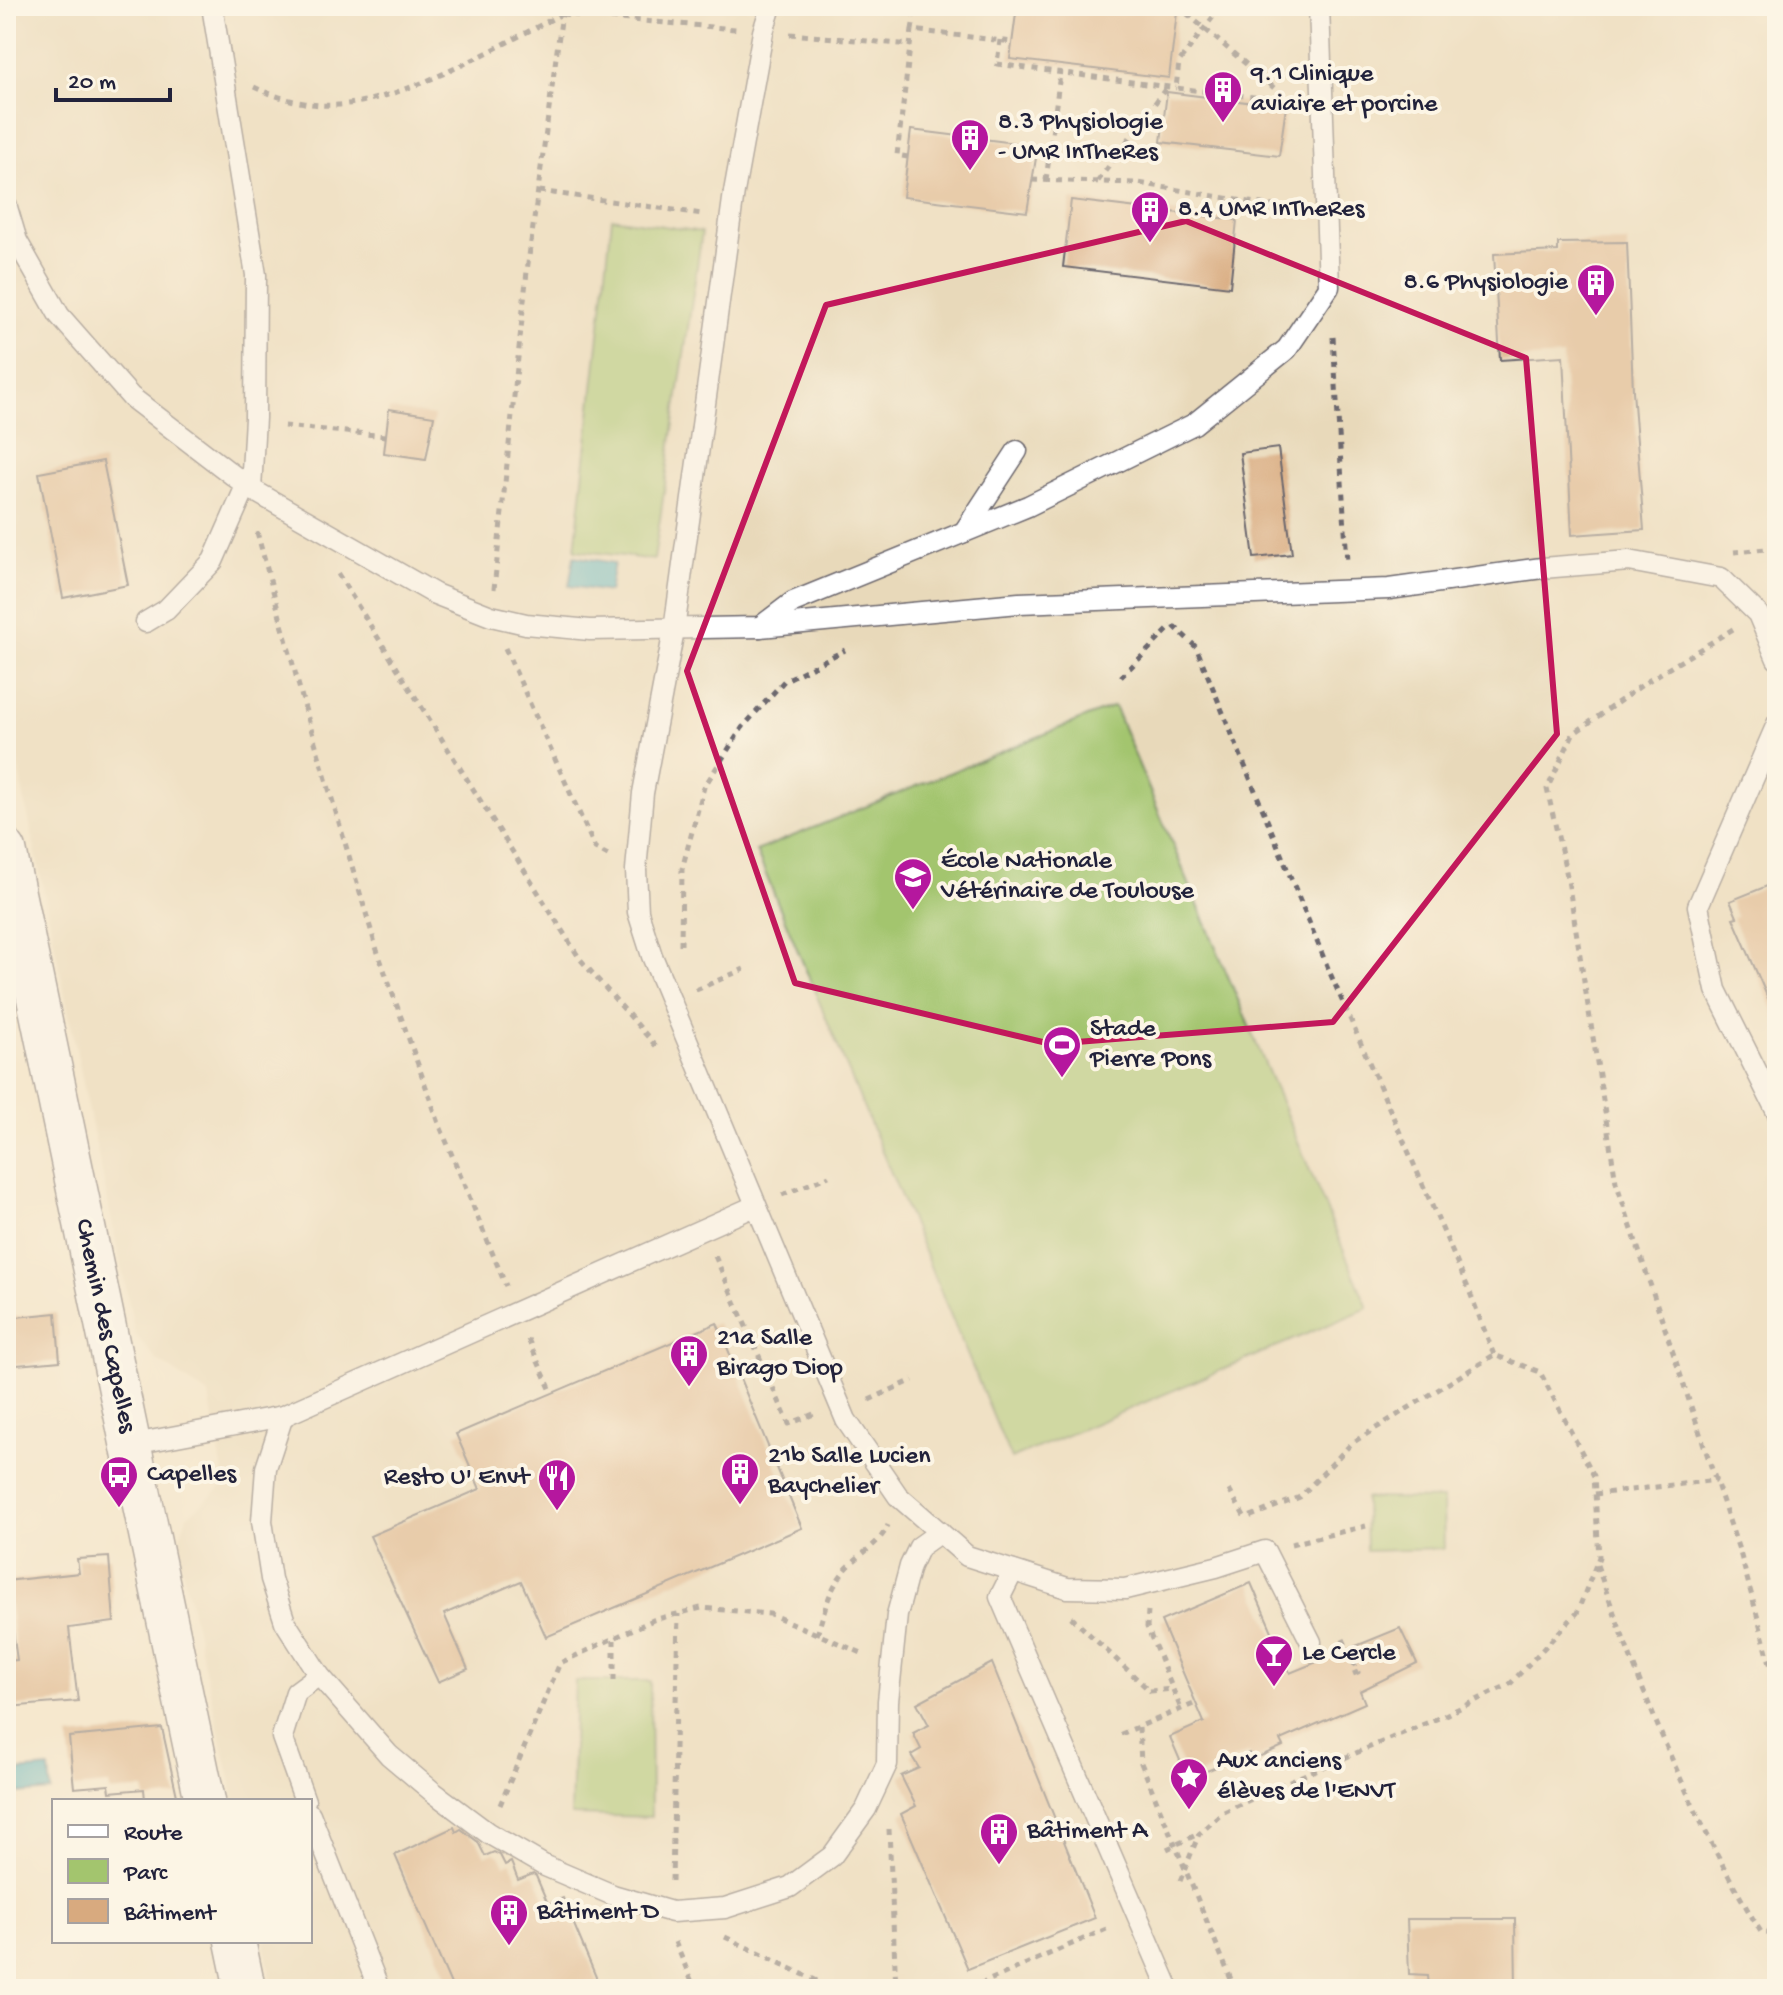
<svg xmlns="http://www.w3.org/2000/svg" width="1783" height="1995" viewBox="0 0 1783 1995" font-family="'Gochi Hand',sans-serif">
<rect width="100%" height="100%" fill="#fcf5e5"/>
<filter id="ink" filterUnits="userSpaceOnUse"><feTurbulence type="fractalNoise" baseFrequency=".0125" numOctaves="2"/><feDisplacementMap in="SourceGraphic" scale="16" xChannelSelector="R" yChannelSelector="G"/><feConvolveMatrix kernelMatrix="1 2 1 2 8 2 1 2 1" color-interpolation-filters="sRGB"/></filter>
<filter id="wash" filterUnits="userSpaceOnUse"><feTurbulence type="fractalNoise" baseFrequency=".006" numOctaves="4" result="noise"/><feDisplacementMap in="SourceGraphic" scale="32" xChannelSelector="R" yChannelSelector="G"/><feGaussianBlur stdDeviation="1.8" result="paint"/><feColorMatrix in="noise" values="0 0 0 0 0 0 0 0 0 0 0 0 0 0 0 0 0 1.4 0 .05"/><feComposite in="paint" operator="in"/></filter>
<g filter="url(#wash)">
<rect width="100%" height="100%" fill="#f5e8ce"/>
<polygon fill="#e8d9ba" points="6,6 1777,6 1777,1989 273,1989 264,1941 310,1941 310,1801 235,1801 177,1546 187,1516 225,1484 209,1395 156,1360 135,1334 6,709"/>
<g fill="#a3c56e" stroke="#627454" stroke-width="2">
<polygon points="612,218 702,232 654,560 575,550"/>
<polygon points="1114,706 1368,1308 1011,1459 756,851"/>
<polygon points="1365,1498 1443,1499 1444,1549 1366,1551"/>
<polygon points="575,1681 650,1681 651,1817 571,1815"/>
</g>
<g fill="#3fabbe" stroke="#30667c" stroke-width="2">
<polygon points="574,556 614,563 609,592 569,586"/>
<polygon points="49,1768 51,1791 6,1795 6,1772"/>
</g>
<g id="blocks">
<g fill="#d8aa7f">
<polygon points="1017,6 1131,6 1177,12 1169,78 1010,59"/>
<polygon points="1167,92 1286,107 1279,156 1161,142"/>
<polygon points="911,130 1038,146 1027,212 903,197"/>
<polygon points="1071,200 1237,220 1230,287 1063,267"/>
<polygon points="1627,242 1633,391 1644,530 1572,535 1563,356 1500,360 1494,254 1558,251 1558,243"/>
<polygon points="389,409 434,416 426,459 384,453"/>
<polygon points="1278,448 1292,554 1254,558 1240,453"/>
<polygon points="103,461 128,585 63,598 39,473"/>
<polygon points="1777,882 1777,1019 1733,918 1737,917 1730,901"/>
<polygon points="56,1313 60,1361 6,1366 6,1318"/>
<polygon points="717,1323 802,1528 546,1637 521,1581 444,1614 468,1669 438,1682 370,1536 480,1489 456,1434"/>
<polygon points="109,1557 114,1622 69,1628 78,1701 8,1707 6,1661 17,1660 6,1581 79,1573 77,1559"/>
<polygon points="1251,1583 1290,1673 1400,1628 1417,1663 1360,1691 1365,1703 1280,1740 1283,1746 1252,1760 1249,1753 1188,1779 1170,1737 1204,1722 1161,1621"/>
<polygon points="992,1663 1095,1918 968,1969 901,1814 916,1806 901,1776 919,1768 911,1755 921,1749 913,1733 929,1725 917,1703"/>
<polygon points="162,1728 177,1796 145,1800 144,1789 110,1792 109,1785 74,1788 69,1737"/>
<polygon points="454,1827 456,1832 461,1829 478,1842 485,1856 494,1852 500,1855 505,1865 511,1862 518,1880 533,1874 536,1876 548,1904 563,1898 601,1989 453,1989 395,1855"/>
<polygon points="1407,1919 1515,1919 1516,1989 1429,1989 1428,1975 1409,1974"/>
</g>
</g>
</g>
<g filter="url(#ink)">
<use href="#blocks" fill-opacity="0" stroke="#6c676e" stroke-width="2"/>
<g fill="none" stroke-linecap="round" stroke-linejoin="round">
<defs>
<g id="lane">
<polyline points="771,6 763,32 734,192 674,630 643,793 636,870 638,912 652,956 846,1420 898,1496 967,1556 1067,1588 1125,1589 1216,1567 1265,1551 1311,1642"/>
<polyline points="6,204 17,241 59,315 131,397 251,489 435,594 491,616 526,624 590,630 760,627 1019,603 1389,589 1542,568 1629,561 1721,578 1758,614 1777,659"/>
<polyline points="964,532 1017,451"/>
<polyline points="146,622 166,610 213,561 246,486 251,489 255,418 256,275 212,6"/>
<polyline points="760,627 793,602 1028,506 1194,424 1287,349 1329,287 1319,6"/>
<polyline points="1777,724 1698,906 1716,990 1777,1112"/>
<polyline points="283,1416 266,1468 262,1521 271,1579 285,1622 319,1675 389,1755 433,1792 488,1833 545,1866 613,1895 672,1912 725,1908 790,1887 832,1856 866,1809 887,1764 888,1701 897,1615 910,1566 919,1547 940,1532"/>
<polyline points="129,1447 150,1441 283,1416 755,1206"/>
<polyline points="1013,1571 1000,1597 1169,1989"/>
<polyline points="305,1801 282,1737 296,1692 319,1675"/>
<polyline points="310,1814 379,1989"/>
</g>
<g id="street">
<polyline points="6,850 205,1801"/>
<polyline points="235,1941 245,1989"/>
</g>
</defs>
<use href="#lane" stroke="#6c676e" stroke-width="23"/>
<use href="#street" stroke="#6c676e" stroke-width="43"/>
<g stroke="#6c676e" stroke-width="5" stroke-dasharray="6 6" stroke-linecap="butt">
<polyline points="1178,6 1287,99"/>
<polyline points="1234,8 1216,13 1179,62 1176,88 1289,101"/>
<polyline points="562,14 736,29"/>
<polyline points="912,30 914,18"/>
<polyline points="790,34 911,45"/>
<polyline points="1000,40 997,64 1176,88"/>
<path d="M 254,87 C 280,99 310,107 338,105 C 408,100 498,46 562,14 L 550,6"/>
<polyline points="908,157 897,155 912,30 1012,42"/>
<polyline points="1032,180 1138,183 1297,210"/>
<polyline points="1046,180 1060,74"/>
<polyline points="1098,181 1166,88"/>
<polyline points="539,191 702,214"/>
<polyline points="1333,337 1347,562"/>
<polyline points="284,426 386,436"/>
<polyline points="257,532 304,705 377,950 440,1126 506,1286"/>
<polyline points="1734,552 1777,548"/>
<polyline points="338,574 580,959 656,1046"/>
<polyline points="494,589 527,271 563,6"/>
<polyline points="1174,626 1196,647 1330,973 1469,1290 1494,1355"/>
<polyline points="1733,629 1648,681 1573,734 1547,789 1568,880 1616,1182 1741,1556 1777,1689"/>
<polyline points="505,648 595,848 608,855"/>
<polyline points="1121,677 1172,626"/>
<polyline points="681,945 682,869 704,787 742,728 784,681 845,650"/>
<polyline points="696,990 744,969"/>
<polyline points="782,1195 829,1176"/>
<polyline points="715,1256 789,1424 814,1414"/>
<polyline points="528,1339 552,1393"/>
<polyline points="869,1400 913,1380"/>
<polyline points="1229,1490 1247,1521"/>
<polyline points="1595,1494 1717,1480"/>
<polyline points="1291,1544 1366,1526"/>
<path d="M 1597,1565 C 1641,1691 1691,1818 1761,1932 L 1777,1933"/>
<polyline points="1148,1611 1147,1627 1181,1709"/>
<polyline points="1071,1617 1150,1691 1173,1689"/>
<path d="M 817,1635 C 825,1609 830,1585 849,1566 C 863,1551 880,1544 888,1525"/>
<polyline points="1343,1639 1358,1672 1353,1674"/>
<polyline points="614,1681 614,1640"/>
<polyline points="1139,1727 1141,1763 1235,1989"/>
<polyline points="1121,1734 1196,1703"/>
<polyline points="500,1805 560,1663 653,1620 701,1608 770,1614 864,1654"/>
<polyline points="889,1829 896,1989"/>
<polyline points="1167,1849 1198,1834"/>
<polyline points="672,1881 678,1614"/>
<polyline points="1180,1881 1199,1834 1224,1812 1285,1783 1441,1717 1510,1684 1577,1613 1599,1557 1594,1476 1540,1372 1494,1355 1352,1443 1300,1497 1246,1518"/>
<polyline points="725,1937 834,1989"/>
<polyline points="675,1942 695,1989"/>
<polyline points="969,1989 1111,1927"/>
</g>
<use href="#lane" stroke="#fff" stroke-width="20"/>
<use href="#street" stroke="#fff" stroke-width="40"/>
</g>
</g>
<path d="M0 0H1783V1995H0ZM 1186,221 L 1526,358 L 1557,734 L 1333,1022 L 1051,1044 L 795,983 L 687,671 L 826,305 Z" fill="#f5e8ce" fill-opacity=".55" fill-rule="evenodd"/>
<path fill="none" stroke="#c2185b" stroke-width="6" stroke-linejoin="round" d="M 1186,221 L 1526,358 L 1557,734 L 1333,1022 L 1051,1044 L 795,983 L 687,671 L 826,305 Z"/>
<defs>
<symbol id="building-pin" viewBox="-11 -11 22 30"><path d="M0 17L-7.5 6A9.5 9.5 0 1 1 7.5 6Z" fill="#b5179e" stroke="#fcf5e5"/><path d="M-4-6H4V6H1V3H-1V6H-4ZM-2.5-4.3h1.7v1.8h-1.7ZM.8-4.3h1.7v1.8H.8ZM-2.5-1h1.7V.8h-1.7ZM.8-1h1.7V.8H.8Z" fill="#fff"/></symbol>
<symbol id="university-pin" viewBox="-11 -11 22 30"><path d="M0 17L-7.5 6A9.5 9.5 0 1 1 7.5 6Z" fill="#b5179e" stroke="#fcf5e5"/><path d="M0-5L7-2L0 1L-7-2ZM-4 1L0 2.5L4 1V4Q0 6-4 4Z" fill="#fff"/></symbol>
<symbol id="stadium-pin" viewBox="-11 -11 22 30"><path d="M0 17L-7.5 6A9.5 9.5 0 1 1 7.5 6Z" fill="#b5179e" stroke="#fcf5e5"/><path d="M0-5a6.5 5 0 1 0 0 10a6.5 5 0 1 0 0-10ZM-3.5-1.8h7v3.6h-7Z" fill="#fff"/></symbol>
<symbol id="bus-pin" viewBox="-11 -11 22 30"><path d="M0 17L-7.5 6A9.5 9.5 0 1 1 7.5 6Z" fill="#b5179e" stroke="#fcf5e5"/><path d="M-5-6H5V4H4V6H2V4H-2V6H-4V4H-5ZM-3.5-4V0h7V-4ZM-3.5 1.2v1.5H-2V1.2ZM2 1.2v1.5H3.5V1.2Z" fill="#fff"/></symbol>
<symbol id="restaurant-pin" viewBox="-11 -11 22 30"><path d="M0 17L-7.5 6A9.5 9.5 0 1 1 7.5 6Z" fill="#b5179e" stroke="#fcf5e5"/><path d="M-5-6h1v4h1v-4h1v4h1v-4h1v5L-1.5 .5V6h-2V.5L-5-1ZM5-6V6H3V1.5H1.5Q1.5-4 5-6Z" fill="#fff"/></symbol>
<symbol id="bar-pin" viewBox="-11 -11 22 30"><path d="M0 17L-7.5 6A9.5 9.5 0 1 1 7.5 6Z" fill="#b5179e" stroke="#fcf5e5"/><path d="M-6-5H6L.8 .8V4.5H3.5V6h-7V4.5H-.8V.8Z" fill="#fff"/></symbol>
<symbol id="sight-pin" viewBox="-11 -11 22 30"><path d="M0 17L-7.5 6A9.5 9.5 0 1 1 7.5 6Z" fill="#b5179e" stroke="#fcf5e5"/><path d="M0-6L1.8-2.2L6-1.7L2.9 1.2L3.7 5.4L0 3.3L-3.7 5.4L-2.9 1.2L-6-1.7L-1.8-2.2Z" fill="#fff"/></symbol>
</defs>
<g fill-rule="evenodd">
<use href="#building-pin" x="1201" y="68" width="44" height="60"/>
<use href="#building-pin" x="948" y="116" width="44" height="60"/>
<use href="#building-pin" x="1128" y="188" width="44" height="60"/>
<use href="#building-pin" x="1574" y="261" width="44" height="60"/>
<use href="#university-pin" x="891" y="855" width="44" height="60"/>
<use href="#stadium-pin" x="1040" y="1023" width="44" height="60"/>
<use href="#building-pin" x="667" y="1332" width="44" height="60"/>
<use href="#building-pin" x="718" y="1450" width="44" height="60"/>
<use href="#bus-pin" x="97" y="1453" width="44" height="60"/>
<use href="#restaurant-pin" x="535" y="1456" width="44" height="60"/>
<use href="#bar-pin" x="1252" y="1632" width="44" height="60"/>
<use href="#sight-pin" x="1167" y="1755" width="44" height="60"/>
<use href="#building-pin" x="977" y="1810" width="44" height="60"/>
<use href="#building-pin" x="487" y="1891" width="44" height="60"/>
</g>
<g text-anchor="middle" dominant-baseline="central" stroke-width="8" stroke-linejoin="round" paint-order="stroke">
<g font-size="26" fill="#22223b" stroke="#fcf5e5" text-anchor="start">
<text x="1251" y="75">9.1 Clinique<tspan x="1251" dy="30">aviaire et porcine</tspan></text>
<text x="998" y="123">8.3 Physiologie<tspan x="998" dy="30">- UMR InTheRes</tspan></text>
<text x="1178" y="210">8.4 UMR InTheRes</text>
<text x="1568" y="283" text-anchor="end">8.6 Physiologie</text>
<text x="941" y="862">École Nationale<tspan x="941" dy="30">Vétérinaire de Toulouse</tspan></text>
<text x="1090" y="1030">Stade<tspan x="1090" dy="30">Pierre Pons</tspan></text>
<text x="717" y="1339">21a Salle<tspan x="717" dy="30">Birago Diop</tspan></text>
<text x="768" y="1457">21b Salle Lucien<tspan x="768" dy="30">Baychelier</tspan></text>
<text x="147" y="1475">Capelles</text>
<text x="529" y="1478" text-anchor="end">Resto U' Envt</text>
<text x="1302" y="1654">Le Cercle</text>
<text x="1217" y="1762">Aux anciens<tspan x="1217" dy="30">élèves de l'ENVT</tspan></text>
<text x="1027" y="1832">Bâtiment A</text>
<text x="537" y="1913">Bâtiment D</text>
</g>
<g font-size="26" fill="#22223b" stroke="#fcf5e5">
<text transform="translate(104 1326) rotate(78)">Chemin des Capelles</text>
</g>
</g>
<rect width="1783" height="1995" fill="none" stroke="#fcf5e5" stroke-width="32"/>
<rect x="52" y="1799" width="260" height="144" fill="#fcf5e5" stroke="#a5a1a1" stroke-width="2"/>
<rect x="68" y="1825" width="40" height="12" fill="#ffffff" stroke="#a5a1a1" stroke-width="2"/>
<text x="124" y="1839" font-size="24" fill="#22223b">Route</text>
<rect x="68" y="1859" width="40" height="24" fill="#a3c56e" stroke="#a5a1a1" stroke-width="2"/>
<text x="124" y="1879" font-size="24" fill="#22223b">Parc</text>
<rect x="68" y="1899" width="40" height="24" fill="#d8aa7f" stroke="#a5a1a1" stroke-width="2"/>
<text x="124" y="1919" font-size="24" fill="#22223b">Bâtiment</text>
<path d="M56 88v12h114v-12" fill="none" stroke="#22223b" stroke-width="4"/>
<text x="68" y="88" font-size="24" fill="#22223b" stroke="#fcf5e5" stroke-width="6" paint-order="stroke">20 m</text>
</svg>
